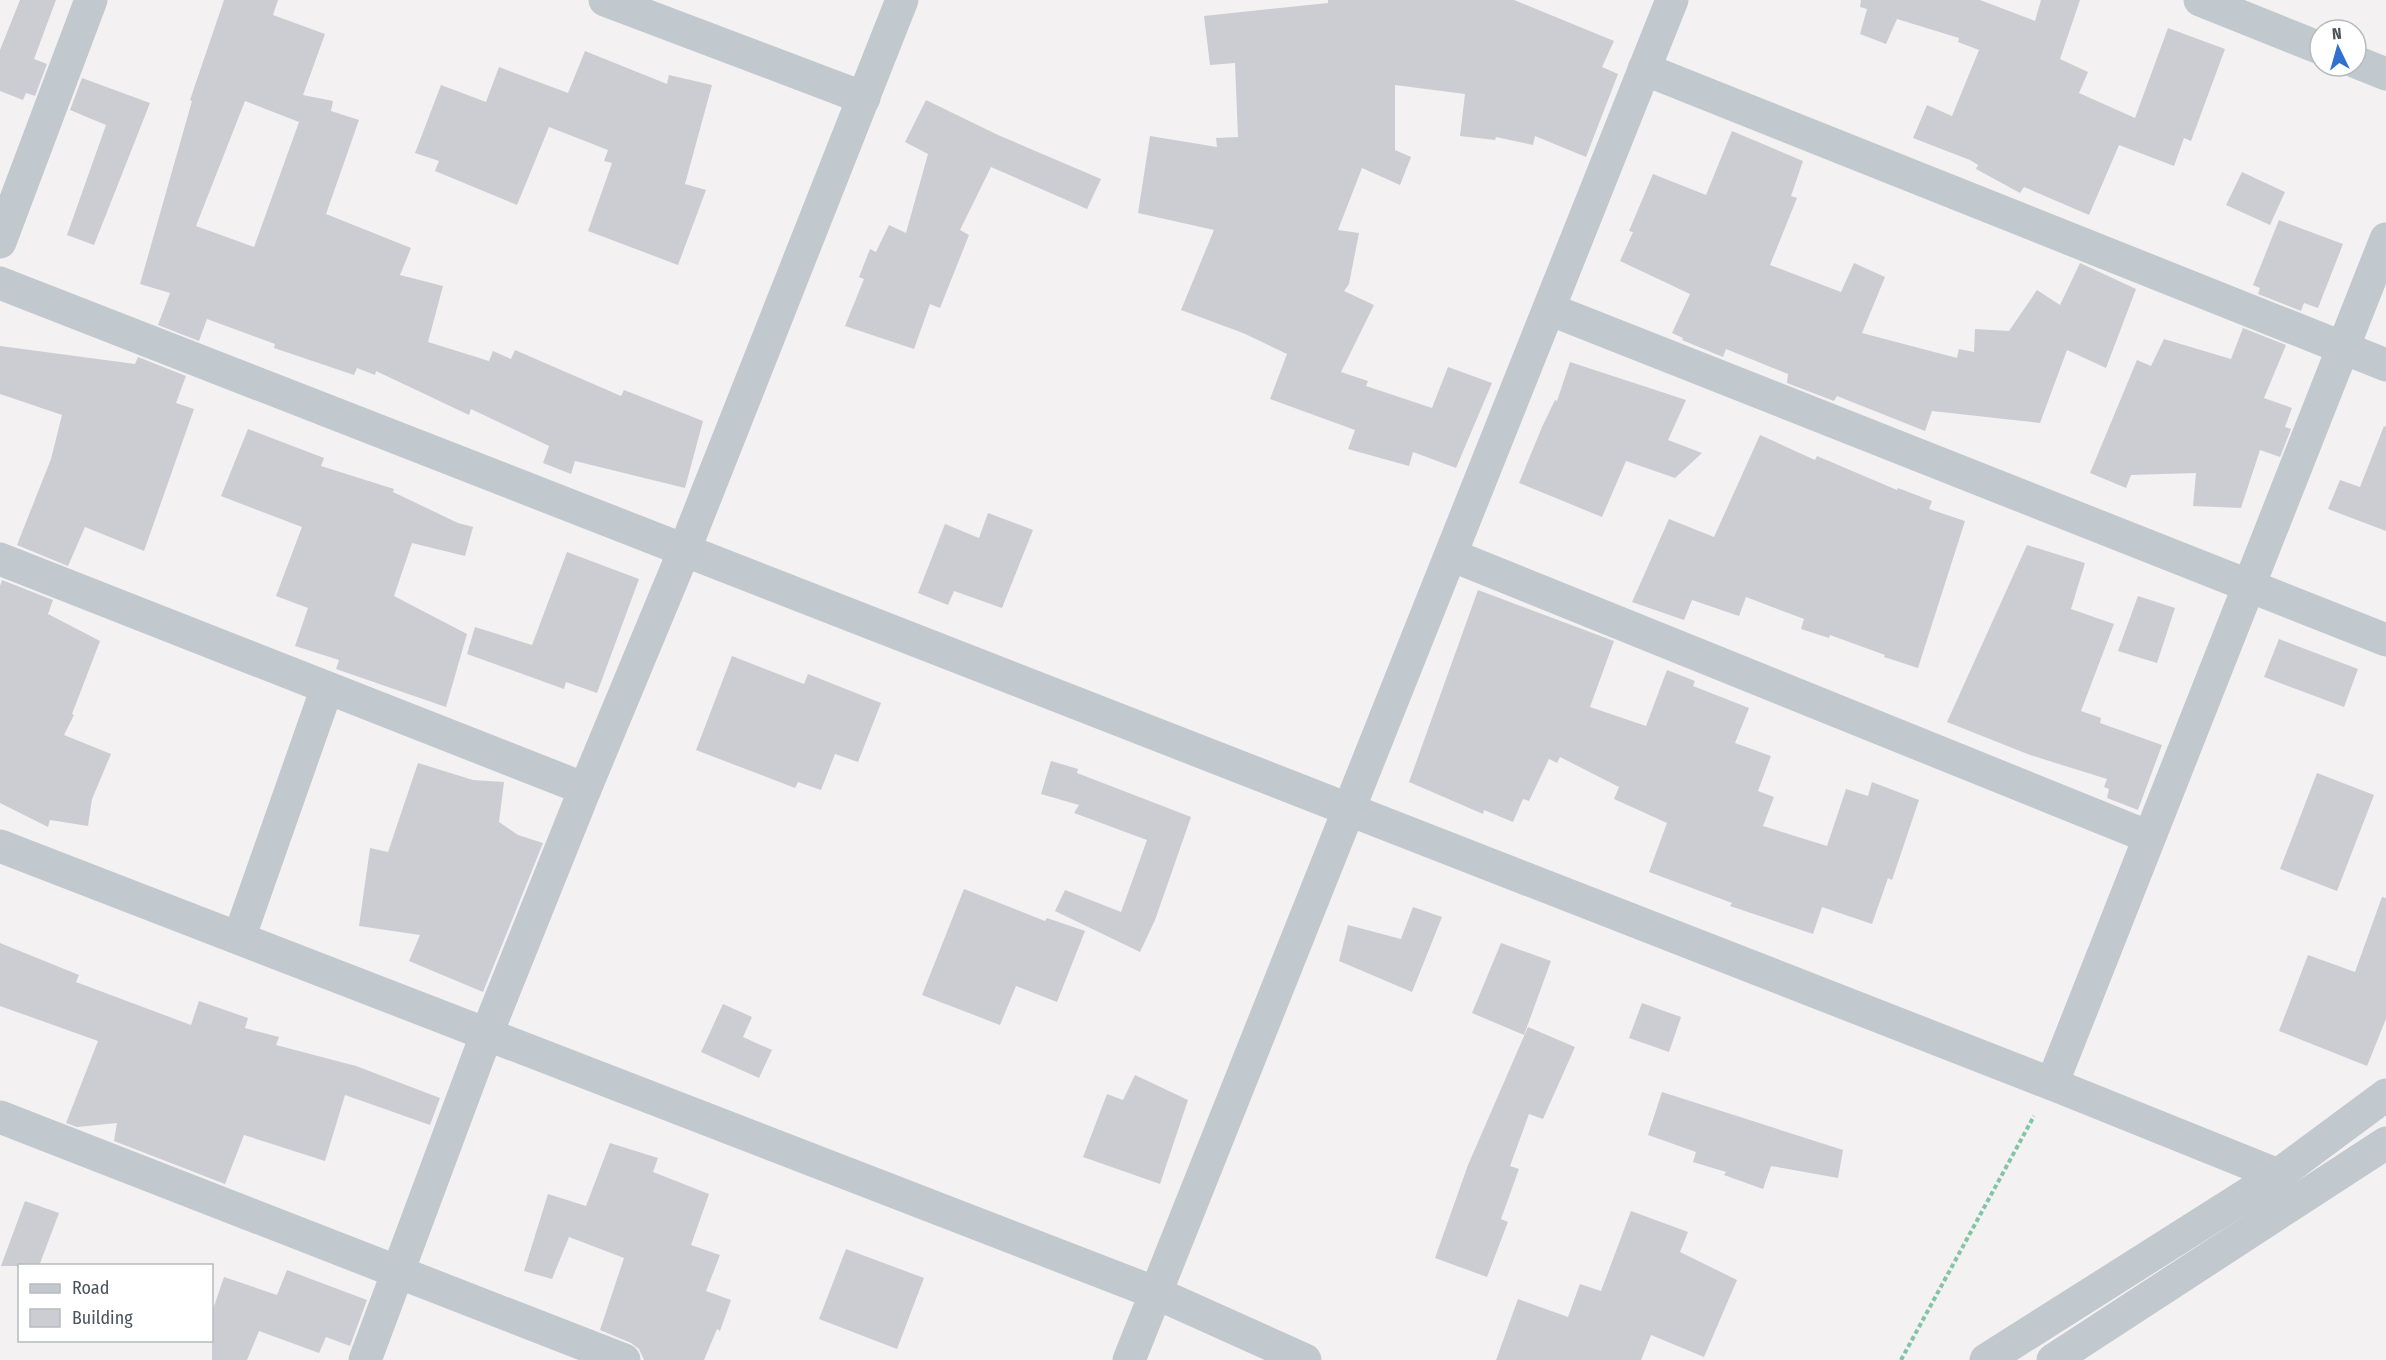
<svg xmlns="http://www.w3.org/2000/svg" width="2386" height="1360" viewBox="0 0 2386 1360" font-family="'Fira Sans Condensed',sans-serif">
<rect width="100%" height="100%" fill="#f3f1f1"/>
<g fill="#cccdd3" fill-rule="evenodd">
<polygon points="20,0 56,0 34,59 47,64 35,96 26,93 23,100 0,91 0,50"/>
<path d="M 224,0 L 278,0 L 273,15 L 325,34 L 303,95 L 333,101 L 331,111 L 359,120 L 326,214 L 411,248 L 400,275 L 443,286 L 428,342 L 489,361 L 493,351 L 511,359 L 515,350 L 621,396 L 624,390 L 703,421 L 685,488 L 575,461 L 571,474 L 543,463 L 549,446 L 471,409 L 469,415 L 376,371 L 375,375 L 357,368 L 354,375 L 274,348 L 275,344 L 207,319 L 199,341 L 158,325 L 170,293 L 140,284 L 192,101 L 190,100 ZM 245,101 L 299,122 L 254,247 L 196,226 Z"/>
<polygon points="1328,0 1514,0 1614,41 1602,67 1618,74 1586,157 1535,136 1533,145 1496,137 1495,140 1460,136 1465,94 1395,85 1395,150 1411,157 1400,185 1362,168 1338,230 1359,233 1349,284 1344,291 1374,305 1341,372 1368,381 1366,386 1432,408 1448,367 1492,383 1456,468 1413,452 1409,466 1348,449 1355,430 1270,399 1287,354 1243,333 1181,310 1214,230 1138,213 1150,136 1217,147 1216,138 1238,137 1235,63 1210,65 1204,16 1328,3"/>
<polygon points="1861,0 1980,0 2035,21 2041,0 2080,0 2060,59 2088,72 2079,93 2135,118 2168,28 2225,49 2191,141 2184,138 2174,166 2119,145 2089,215 2024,187 2020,193 1976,169 1978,165 1970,160 1913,138 1927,105 1952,116 1979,50 1958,42 1959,38 1897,19 1886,44 1860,34 1867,9 1860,7"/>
<polygon points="585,51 667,84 669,75 712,85 685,184 706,190 678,265 588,231 612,163 604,161 608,150 549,127 517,205 435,171 439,161 415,153 441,85 486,102 499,67 568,93"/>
<polygon points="82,78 150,103 94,245 67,235 106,125 70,110"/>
<polygon points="926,100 998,135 1101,179 1087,209 991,167 960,230 969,235 940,308 930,304 914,349 845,326 864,279 859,277 870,249 876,252 889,225 906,233 928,154 905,142"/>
<polygon points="1732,131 1803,161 1791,196 1797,198 1770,265 1841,292 1854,263 1885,277 1862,333 1957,358 1959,349 1974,352 1975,329 2009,331 2037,290 2060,305 2080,263 2136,289 2106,368 2067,350 2040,423 1932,411 1925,431 1837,396 1834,401 1787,383 1788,374 1726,349 1723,357 1682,340 1683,338 1672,333 1690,294 1620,261 1633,232 1629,231 1653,174 1706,195"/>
<polygon points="2242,172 2285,192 2270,225 2226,205"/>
<polygon points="2279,220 2343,244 2318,308 2304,303 2301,311 2258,294 2260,288 2253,285"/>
<polygon points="2243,328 2286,345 2264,398 2292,408 2285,427 2291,429 2280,457 2260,450 2241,508 2193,506 2196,473 2131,475 2126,488 2090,473 2137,360 2151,366 2164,339 2231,359"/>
<polygon points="0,346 135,364 138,357 186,376 176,403 194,409 144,551 85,527 68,566 17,545 51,459 62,415 0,394"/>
<polygon points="1570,362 1686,400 1668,440 1702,453 1675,478 1626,461 1602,517 1519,483 1542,427 1555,400 1557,401"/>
<polygon points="2384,426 2386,427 2386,531 2328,509 2340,480 2360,487"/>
<polygon points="248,429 324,458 321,466 394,489 393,492 458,523 473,527 465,556 412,543 394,596 467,634 446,707 336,669 339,660 295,646 308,608 276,596 302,527 221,496"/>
<polygon points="1760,435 1815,460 1817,456 1897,490 1898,488 1932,501 1929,509 1965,521 1918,668 1884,657 1885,655 1830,635 1829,638 1801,629 1804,619 1746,597 1739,616 1692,600 1684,620 1632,602 1669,519 1714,537"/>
<polygon points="988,513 1033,530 1002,608 954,591 948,605 918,593 945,524 979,538"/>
<polygon points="2027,545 2085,563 2071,609 2114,624 2081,711 2101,718 2100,723 2162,745 2138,810 2107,798 2109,789 2104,787 2107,779 2030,755 1947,722"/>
<polygon points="567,552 639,579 597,693 566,682 564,689 467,654 475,627 532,645"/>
<polygon points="2,580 53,600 48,614 100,641 72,714 74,715 64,735 111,754 92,799 88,826 50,820 48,827 0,803 0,586"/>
<polygon points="1478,590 1614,641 1590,707 1646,726 1667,670 1695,681 1693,686 1749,708 1735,743 1771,756 1758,791 1774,797 1763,826 1827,846 1846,789 1868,796 1872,782 1919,800 1892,880 1888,878 1872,924 1822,907 1813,934 1730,906 1732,903 1649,872 1667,823 1614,799 1619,787 1560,757 1557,763 1549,759 1529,801 1523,799 1513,822 1484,810 1483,814 1409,782"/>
<polygon points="2138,596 2175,608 2157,663 2118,651"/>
<polygon points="2279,639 2358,669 2344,707 2264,677"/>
<polygon points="732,656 804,684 808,674 881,703 858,762 835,754 821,790 798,782 795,788 696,750"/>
<polygon points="1051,761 1078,769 1077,773 1191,817 1155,920 1140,952 1055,911 1065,890 1121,912 1147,840 1074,813 1079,805 1041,794"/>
<polygon points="418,763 473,780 504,782 499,822 518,835 543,843 483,992 409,961 420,935 359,926 370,848 388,852"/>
<polygon points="2317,773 2374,795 2337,891 2280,869"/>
<polygon points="964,889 1045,921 1047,918 1085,931 1057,1002 1016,986 1000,1025 922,995"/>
<polygon points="2382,897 2386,898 2386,1019 2367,1066 2279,1031 2308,955 2355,972"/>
<polygon points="1413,907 1442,917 1412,992 1339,961 1348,925 1401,939"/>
<polygon points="0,943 79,975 76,982 191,1025 199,1001 248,1018 245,1028 279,1037 276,1045 356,1066 440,1098 430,1125 345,1095 325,1161 244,1135 225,1184 114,1141 117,1123 77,1127 66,1123 98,1041 0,1006"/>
<polygon points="1501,943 1551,961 1524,1035 1472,1013"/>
<polygon points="1642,1003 1681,1017 1669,1052 1629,1038"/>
<polygon points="723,1004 752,1017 743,1037 772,1050 759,1078 701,1052"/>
<polygon points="1528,1027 1575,1047 1543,1119 1529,1114 1510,1166 1519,1169 1501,1219 1508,1222 1487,1277 1435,1258 1468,1165"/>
<polygon points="1135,1075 1188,1100 1160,1184 1083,1157 1107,1094 1123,1100"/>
<polygon points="1662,1092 1843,1150 1838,1178 1771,1166 1763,1189 1724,1175 1726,1172 1693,1162 1696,1152 1648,1135"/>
<polygon points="610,1143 658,1158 653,1172 709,1194 691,1245 720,1255 706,1291 731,1300 720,1331 717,1329 704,1360 644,1360 639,1349 631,1343 600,1330 624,1258 569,1237 552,1279 524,1271 548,1194 586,1206"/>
<polygon points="25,1201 59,1213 39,1266 1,1266"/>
<polygon points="1631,1211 1688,1232 1680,1252 1737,1280 1704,1357 1651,1335 1641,1360 1496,1360 1518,1299 1568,1317 1580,1284 1601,1291"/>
<polygon points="846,1249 924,1278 897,1349 819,1319"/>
<polygon points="287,1270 367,1300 350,1346 326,1337 319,1353 259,1331 247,1360 212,1360 212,1312 224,1277 277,1295"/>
</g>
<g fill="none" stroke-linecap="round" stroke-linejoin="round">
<polyline stroke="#81c5a5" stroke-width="4" stroke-dasharray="4.5 3" stroke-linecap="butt" points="1901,1360 2034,1116"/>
<g stroke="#c1c8ce" stroke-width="33">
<polyline points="605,0 864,98"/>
<polyline points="2200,0 2320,48"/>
<polyline points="2356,62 2386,74"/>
<polyline points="1644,69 2386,365"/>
<polyline points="0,242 91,0"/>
<polyline points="0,283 2052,1084 2278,1175"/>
<polyline points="1549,309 2386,640"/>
<polyline points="1451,555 2149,837"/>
<polyline points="0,559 585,789"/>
<polyline points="0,846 1156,1293 1305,1360"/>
<polyline points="239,938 327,688"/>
<polyline points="2052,1084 2386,239"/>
<polyline points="0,1117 624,1360"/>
<polyline points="365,1360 487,1033 585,789 684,551 902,0"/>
<polyline points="1129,1360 1672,0"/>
<polyline points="1986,1360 2278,1175 2386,1095"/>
<polyline points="2053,1360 2386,1143"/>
</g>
</g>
<rect x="18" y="1264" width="195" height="78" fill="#ffffff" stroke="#b7bbbe" stroke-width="1.5"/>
<rect x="30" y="1284" width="30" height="9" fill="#c1c8ce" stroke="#b7bbbe" stroke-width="1.5"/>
<text x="72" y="1294" font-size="18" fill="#4b545c">Road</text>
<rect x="30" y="1309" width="30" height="18" fill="#cccdd3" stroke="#b7bbbe" stroke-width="1.5"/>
<text x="72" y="1324" font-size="18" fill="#4b545c">Building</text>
<g transform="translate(2338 48) rotate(355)"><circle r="28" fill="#ffffff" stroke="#b7bbbe" stroke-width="1.5"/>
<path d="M0-4.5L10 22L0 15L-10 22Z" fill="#2f71cf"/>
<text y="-9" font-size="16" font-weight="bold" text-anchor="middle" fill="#4b545c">N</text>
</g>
</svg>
